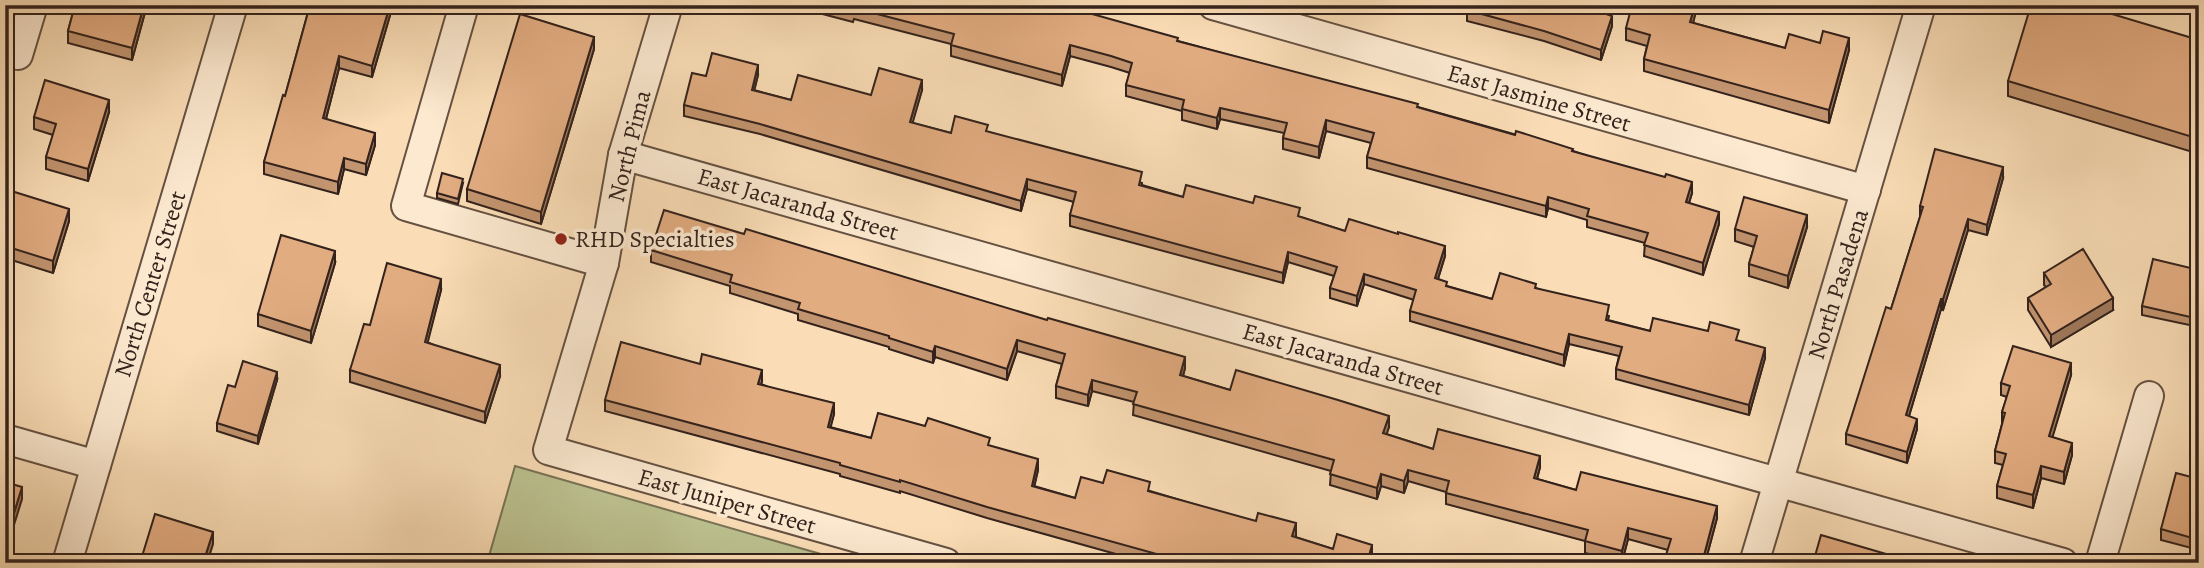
<svg xmlns="http://www.w3.org/2000/svg" width="2204" height="568" viewBox="0 0 2204 568" font-family="Alegreya,serif">
<rect width="100%" height="100%" fill="#faddb6"/>
<filter id="stains"><feTurbulence type="fractalNoise" baseFrequency=".00286" numOctaves="4"/><feColorMatrix values="0 0 0 0 .2 0 0 0 0 .09 0 0 0 0 .02 0 0 0 .5 -.17"/></filter>
<radialGradient id="worn" r=".72"><stop offset=".6" stop-color="#630" stop-opacity="0"/><stop offset="1" stop-color="#630" stop-opacity=".3"/></radialGradient>
<polygon fill="#bcc290" stroke="#787256" stroke-width="2" points="515,466 852,563 487,563"/>
<g fill="none" stroke-linecap="round" stroke-linejoin="round">
<defs>
<g id="minor">
<polyline points="464,5 406,206 604,263"/>
<polyline points="668,5 623,155 604,263 548,450 946,563"/>
<polyline points="1213,5 1866,190"/>
<polyline points="5,52 18,55 33,5"/>
<polyline points="623,155 2063,563"/>
<polyline points="5,439 96,465"/>
<polyline points="67,563 233,5"/>
<polyline points="1754,563 1921,5"/>
<polyline points="2100,563 2149,396"/>
</g>
</defs>
<use href="#minor" stroke="#655142" stroke-width="32"/>
<use href="#minor" stroke="#fce9d0" stroke-width="28"/>
</g>
<g fill="#c2946f" stroke="#33221c" stroke-width="2">
<polygon points="75,5 147,5 132,60 68,43 68,31"/>
<polygon points="310,5 393,5 372,77 339,68 326,119 375,145 366,175 344,169 338,194 264,174 264,162 285,96"/>
<polygon points="788,5 1033,5 1178,41 1418,107 1573,151 1692,193 1689,203 1719,224 1703,275 1644,256 1645,243 1587,227 1587,220 1548,208 1546,217 1367,168 1367,157 1371,143 1326,131 1319,158 1283,149 1283,138 1284,133 1220,119 1217,129 1182,120 1182,111 1126,96 1126,85 1130,73 1111,67 1070,56 1062,86 951,56 951,44 854,19 853,22"/>
<polygon points="1469,5 1590,5 1589,8 1612,26 1601,60 1544,41 1467,21 1467,10"/>
<polygon points="1697,5 1693,23 1785,48 1849,50 1829,123 1644,71 1644,59 1647,46 1626,40 1626,28"/>
<polygon points="2199,40 2199,154 2008,96 2008,81"/>
<polygon points="594,49 541,224 467,201 467,189"/>
<polygon points="758,75 754,90 791,100 871,95 922,90 912,123 951,133 988,132 1142,183 1142,185 1183,197 1300,217 1345,231 1445,256 1438,279 1447,286 1492,299 1536,288 1609,316 1608,320 1650,331 1738,341 1765,358 1749,415 1616,379 1616,369 1619,356 1569,344 1564,366 1410,321 1410,311 1414,300 1364,284 1357,306 1330,298 1330,288 1334,276 1288,262 1283,283 1070,226 1070,215 1074,202 1027,189 1021,211 760,134 684,116 684,105 706,76"/>
<polygon points="109,112 88,181 46,169 46,157 53,135 34,129 34,117"/>
<polygon points="2003,178 1987,235 1968,230 1943,310 1941,309 1909,416 1917,429 1907,463 1846,444 1846,434 1891,309 1920,217 1920,206"/>
<polygon points="463,183 458,204 437,198 437,193"/>
<polygon points="5,189 69,221 53,273 5,258"/>
<polygon points="1807,227 1788,288 1749,276 1749,264 1754,247 1735,241 1735,229"/>
<polygon points="651,250 1185,368 1183,376 1230,390 1389,427 1386,434 1433,449 1540,467 1537,479 1576,490 1717,518 1705,563 1666,563 1668,550 1628,539 1622,562 1585,553 1585,541 1446,504 1446,492 1408,481 1404,493 1381,486 1377,499 1330,485 1331,471 1133,415 1134,402 1092,391 1088,406 1056,398 1056,386 1062,364 1017,351 1007,380 935,357 933,363 889,349 889,347 798,320 798,314 730,293 730,286 651,262"/>
<polygon points="335,263 311,343 258,326 258,314"/>
<polygon points="2199,270 2199,327 2142,315 2142,306"/>
<polygon points="2044,273 2113,310 2051,347 2028,310 2028,298 2046,287 2044,285"/>
<polygon points="441,290 427,342 500,376 485,423 350,382 350,370 370,325"/>
<polygon points="700,364 762,381 761,384 834,414 830,427 871,438 990,446 1038,470 1034,486 1075,498 1103,483 1150,491 1296,535 1295,537 1333,549 1372,557 1370,563 1148,563 987,518 900,491 900,493 840,476 840,474 605,411 605,400"/>
<polygon points="2071,375 2052,437 2072,455 2064,484 2041,478 2033,508 1997,498 1997,486 2003,465 1995,463 1995,451 2002,424 2002,412 2007,397 2001,395 2001,383"/>
<polygon points="277,380 258,444 217,431 217,423"/>
<polygon points="2199,479 2199,550 2161,540 2161,529"/>
</g>
<g fill="#9e785a" stroke="#33221c" stroke-width="2">
<polygon points="144,5 147,5 132,60 132,48"/>
<polygon points="390,5 393,5 372,77 372,66"/>
<polygon points="1695,5 1697,5 1697,8 1690,34 1690,22"/>
<polygon points="1612,16 1612,26 1601,60 1601,50"/>
<polygon points="594,37 594,49 541,224 541,212"/>
<polygon points="1849,38 1849,50 1829,123 1829,110"/>
<polygon points="1070,45 1070,56 1062,86 1062,75"/>
<polygon points="339,56 339,68 323,130 323,118"/>
<polygon points="758,65 758,75 752,100 752,90"/>
<polygon points="922,80 922,90 910,132 910,122"/>
<polygon points="109,100 109,112 88,181 88,169"/>
<polygon points="1220,108 1220,119 1217,129 1217,118"/>
<polygon points="1326,120 1326,131 1319,158 1319,147"/>
<polygon points="375,133 375,145 366,175 366,164"/>
<polygon points="344,158 344,169 338,194 338,182"/>
<polygon points="2003,167 2003,178 1987,235 1987,225"/>
<polygon points="1027,179 1027,189 1021,211 1021,201"/>
<polygon points="1692,182 1692,193 1686,213 1686,202"/>
<polygon points="1548,197 1548,208 1546,217 1546,206"/>
<polygon points="69,209 69,221 53,273 53,261"/>
<polygon points="1719,212 1719,224 1703,275 1703,263"/>
<polygon points="1807,215 1807,227 1788,288 1788,276"/>
<polygon points="1968,219 1968,230 1943,310 1943,299"/>
<polygon points="1445,246 1445,256 1435,288 1435,278"/>
<polygon points="335,251 335,263 311,343 311,331"/>
<polygon points="1288,252 1288,262 1283,283 1283,273"/>
<polygon points="1364,274 1364,284 1357,306 1357,296"/>
<polygon points="441,279 441,290 425,353 425,342"/>
<polygon points="2113,298 2113,310 2051,347 2051,335"/>
<polygon points="1941,299 1941,309 1906,426 1906,415"/>
<polygon points="1569,334 1569,344 1564,366 1564,355"/>
<polygon points="1017,340 1017,351 1007,380 1007,369"/>
<polygon points="935,346 935,357 933,363 933,352"/>
<polygon points="1765,348 1765,358 1749,415 1749,405"/>
<polygon points="1185,357 1185,368 1180,386 1180,375"/>
<polygon points="2071,363 2071,375 2049,449 2049,436"/>
<polygon points="500,365 500,376 485,423 485,412"/>
<polygon points="762,370 762,381 758,395 758,384"/>
<polygon points="277,372 277,380 258,444 258,436"/>
<polygon points="1092,380 1092,391 1088,406 1088,395"/>
<polygon points="834,403 834,414 828,438 828,427"/>
<polygon points="1389,416 1389,427 1383,445 1383,433"/>
<polygon points="1917,419 1917,429 1907,463 1907,452"/>
<polygon points="2072,443 2072,455 2064,484 2064,472"/>
<polygon points="1540,456 1540,467 1534,490 1534,478"/>
<polygon points="1038,459 1038,470 1032,497 1032,486"/>
<polygon points="2041,466 2041,478 2033,508 2033,495"/>
<polygon points="1408,470 1408,481 1404,493 1404,481"/>
<polygon points="1381,474 1381,486 1377,499 1377,488"/>
<polygon points="22,487 22,499 5,554 5,542"/>
<polygon points="1717,506 1717,518 1705,563 1702,563"/>
<polygon points="1296,523 1296,535 1292,548 1292,536"/>
<polygon points="1628,528 1628,539 1622,562 1622,551"/>
<polygon points="213,532 213,544 207,563 205,557"/>
<polygon points="1372,545 1372,557 1370,563 1367,563"/>
</g>
<g fill="#e2ac81" stroke="#33221c" stroke-width="2">
<polygon points="75,5 144,5 132,48 68,31"/>
<polygon points="310,5 390,5 372,66 339,56 323,118 375,133 366,164 344,158 338,182 264,162 283,95 285,96"/>
<polygon points="830,5 1033,5 1041,8 1042,5 1060,5 1178,38 1177,41 1418,104 1417,107 1515,135 1516,131 1573,149 1572,151 1665,177 1666,174 1692,182 1686,202 1719,212 1703,263 1644,245 1648,233 1587,216 1589,209 1548,197 1546,206 1367,157 1374,133 1326,120 1319,147 1283,138 1287,123 1220,108 1217,118 1182,109 1184,100 1126,85 1132,63 1111,56 1070,45 1062,75 951,45 954,34 854,8 853,11"/>
<polygon points="1469,5 1586,5 1586,7 1612,16 1601,50 1544,31 1467,10"/>
<polygon points="1632,5 1695,5 1690,22 1785,48 1789,34 1820,43 1823,31 1849,38 1829,110 1644,59 1650,35 1626,28"/>
<polygon points="2031,5 2082,5 2199,40 2199,139 2008,81"/>
<polygon points="520,14 594,37 541,212 467,189"/>
<polygon points="712,53 758,65 752,90 791,100 798,75 871,95 879,68 922,80 910,122 951,133 955,116 988,125 986,131 1142,172 1139,185 1183,197 1186,185 1253,203 1255,196 1300,208 1298,216 1345,231 1349,219 1398,234 1398,232 1445,246 1435,278 1447,282 1446,286 1492,299 1500,273 1536,284 1535,288 1609,305 1606,320 1650,331 1653,318 1708,331 1710,322 1739,330 1736,340 1765,348 1749,405 1616,369 1622,347 1569,334 1564,355 1410,311 1416,290 1364,274 1357,296 1330,288 1337,267 1288,252 1283,273 1070,215 1076,192 1027,179 1021,201 760,124 684,105 692,73 706,76"/>
<polygon points="45,80 109,100 88,169 46,157 56,124 34,117"/>
<polygon points="1935,149 2003,167 1987,225 1968,219 1943,299 1941,299 1906,415 1917,419 1907,452 1846,434 1886,307 1891,309 1923,207 1920,206"/>
<polygon points="442,173 463,179 458,199 437,193"/>
<polygon points="5,189 69,209 53,261 5,246"/>
<polygon points="1744,197 1807,215 1788,276 1749,264 1757,236 1735,229"/>
<polygon points="664,210 744,234 746,229 1047,320 1048,318 1185,357 1180,375 1230,390 1236,370 1338,400 1389,416 1383,433 1433,449 1438,429 1540,456 1534,478 1576,490 1581,472 1717,506 1702,563 1695,563 1666,555 1671,539 1628,528 1622,551 1585,541 1588,530 1446,493 1449,481 1408,470 1404,481 1381,474 1377,488 1330,474 1334,460 1133,404 1137,392 1092,380 1088,395 1056,386 1065,354 1017,340 1007,369 935,346 933,352 889,338 889,336 798,309 800,303 730,282 732,275 651,250"/>
<polygon points="281,235 335,251 311,331 258,314"/>
<polygon points="2083,249 2113,298 2051,335 2028,298 2051,284 2044,273"/>
<polygon points="2153,259 2199,270 2199,319 2142,306"/>
<polygon points="387,263 441,279 425,342 500,365 485,412 350,370 364,324 370,325"/>
<polygon points="621,342 700,364 702,354 762,370 758,384 834,403 828,427 871,438 878,413 925,426 928,418 990,438 988,445 1038,459 1032,486 1075,498 1081,477 1103,483 1107,470 1150,482 1148,491 1256,521 1258,513 1296,523 1292,536 1333,549 1337,534 1372,545 1367,563 1189,563 987,507 900,480 900,482 840,465 840,463 605,400"/>
<polygon points="2013,346 2071,363 2049,436 2072,443 2064,472 2041,466 2033,495 1997,486 2006,454 1995,451 2005,413 2002,412 2010,386 2001,383"/>
<polygon points="243,361 277,372 258,436 217,423 228,385 235,387"/>
<polygon points="2176,473 2199,479 2199,540 2161,529"/>
<polygon points="5,482 22,487 5,542"/>
<polygon points="155,514 213,532 205,557 229,563 140,563"/>
<polygon points="1821,535 1917,563 1813,563"/>
</g>
<circle fill="#8f2418" stroke="#fce9d0" stroke-width="2.5" cx="561" cy="239" r="7"/>
<g text-anchor="middle" dominant-baseline="central" stroke-width="7" stroke-linejoin="round" paint-order="stroke">
<g font-size="24" fill="#33221c" stroke="#fce9d0">
<text transform="translate(1539 98) rotate(16)">East Jasmine Street</text>
<text transform="translate(629 146) rotate(-76)">North Pima</text>
<text transform="translate(798 204) rotate(16)">East Jacaranda Street</text>
<text transform="translate(150 284) rotate(-73)">North Center Street</text>
<text transform="translate(1838 284) rotate(-73)">North Pasadena</text>
<text transform="translate(1343 359) rotate(16)">East Jacaranda Street</text>
<text transform="translate(727 501) rotate(16)">East Juniper Street</text>
</g>
<g font-size="24" fill="#33221c" stroke="#fce9d0" text-anchor="start">
<text x="575" y="239">RHD Specialties</text>
</g>
</g>
<rect width="2204" height="568" fill="none" stroke="#faddb6" stroke-width="28"/>
<rect x="7" y="7" width="2190" height="554" fill="none" stroke="#33221c" stroke-width="3.5"/>
<rect x="14" y="14" width="2176" height="540" fill="none" stroke="#33221c" stroke-width="2"/>
<rect width="100%" height="100%" filter="url(#stains)"/>
<rect width="100%" height="100%" fill="url(#worn)"/>
</svg>
